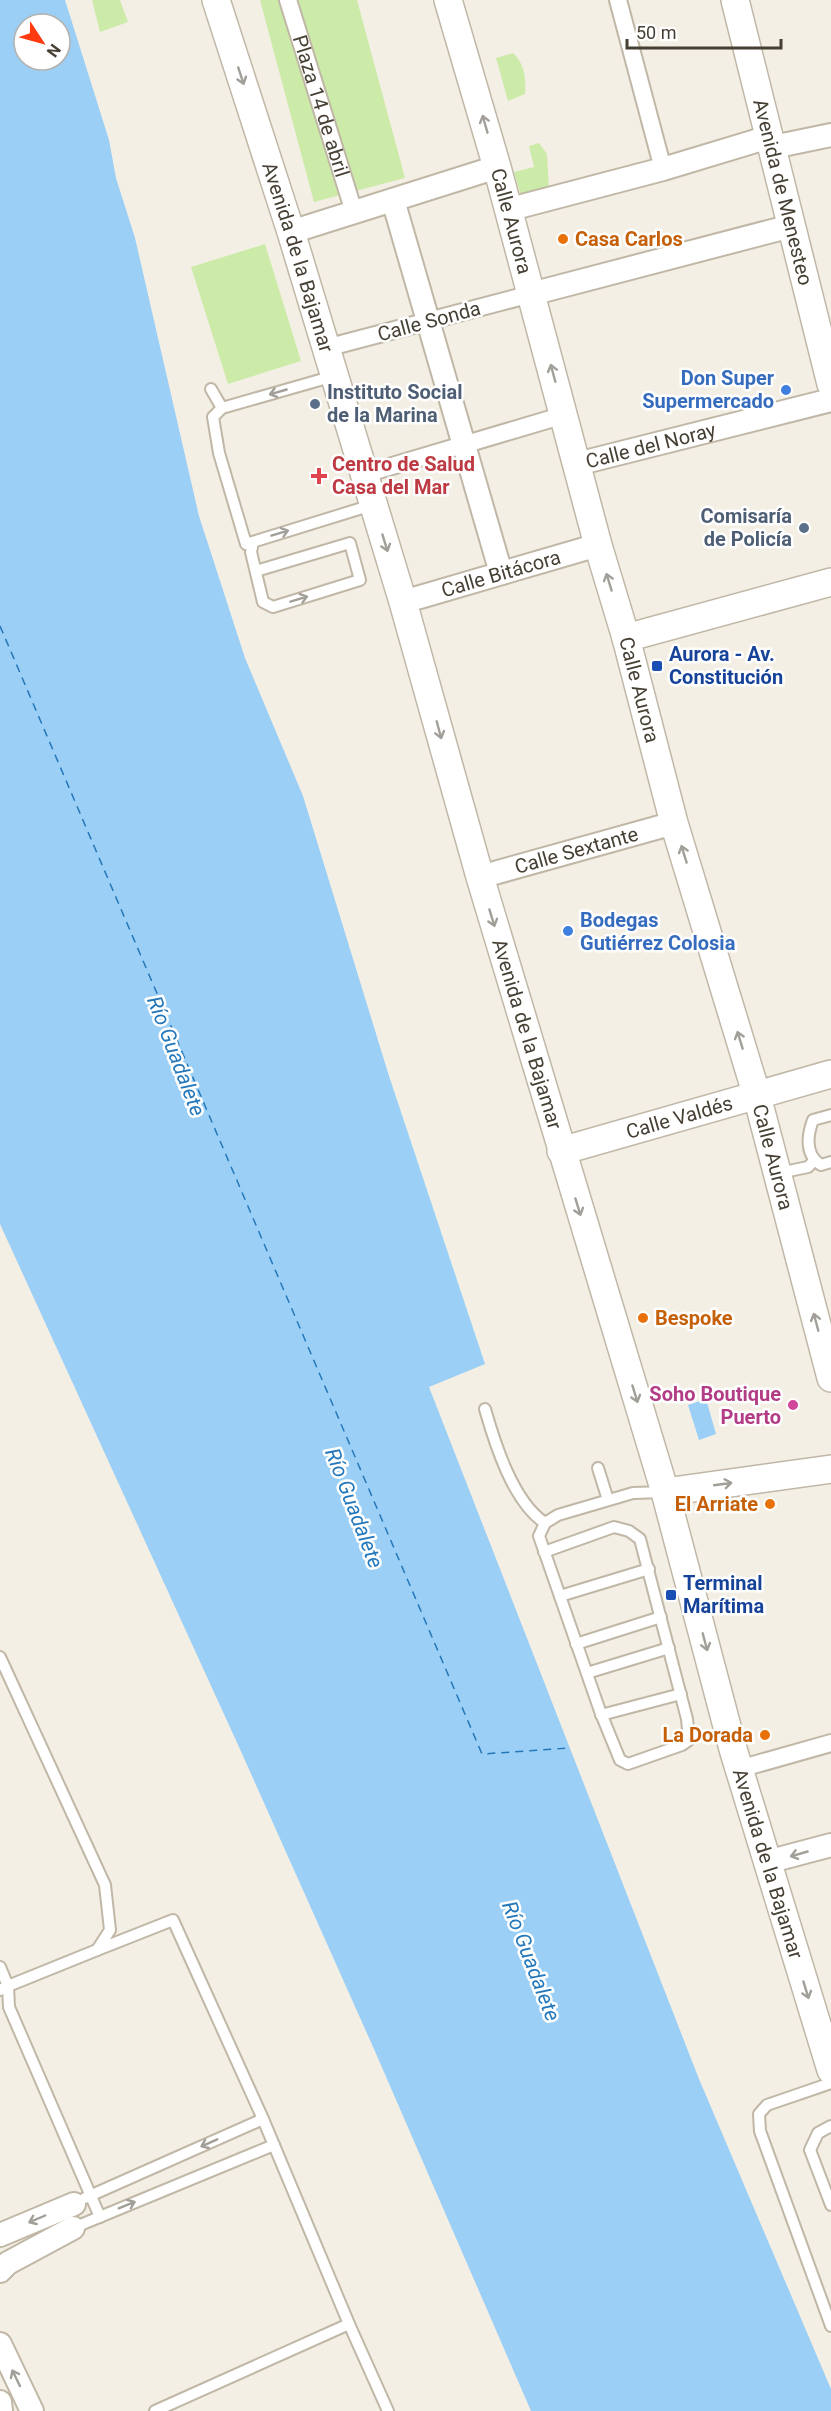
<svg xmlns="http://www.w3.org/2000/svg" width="831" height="2411" viewBox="0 0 831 2411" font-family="Roboto,sans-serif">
<rect width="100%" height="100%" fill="#f4efe4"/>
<g fill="#cceba9">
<polygon points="92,0 120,0 128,22 100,32"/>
<polygon points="260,0 357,0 405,178 314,202"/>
<path d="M 513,53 C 525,64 526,79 525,94 L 508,101 L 496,58 Z"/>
<polygon points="539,143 547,154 549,188 521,196 514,172 534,167 529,146"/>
<polygon points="265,244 301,361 228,384 191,267"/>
</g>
<g fill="#9bcff6" fill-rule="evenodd">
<path d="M 0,0 L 65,0 L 109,140 L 116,178 L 135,238 L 199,516 L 245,658 L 303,796 L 389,1076 L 485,1364 L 429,1387 L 699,2079 L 831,2389 L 831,2411 L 531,2411 L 374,2049 L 239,1747 L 0,1224 ZM 24,24 L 60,24 L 60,60 L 24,60 Z"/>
<polygon points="706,1399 716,1434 699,1440 688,1405"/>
</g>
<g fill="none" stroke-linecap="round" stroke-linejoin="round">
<polyline stroke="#2478ba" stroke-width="1.5" stroke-dasharray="8 6" stroke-linecap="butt" points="0,626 482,1754 570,1748"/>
<defs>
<g id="service">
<polyline points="334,376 222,408 213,417 219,453 246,544 372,505"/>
<polyline points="211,389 222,408"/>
<polyline points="253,542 251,552 263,602 273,607 360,580 350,543 256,571"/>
<path d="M 831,1115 L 813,1120 C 807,1136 805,1155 821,1165 L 831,1162"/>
<polyline points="779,1173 808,1167 814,1161"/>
<path d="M 485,1409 C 495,1444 513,1502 545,1523"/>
<polyline points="598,1468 608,1500"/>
<polyline points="544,1552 614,1527 629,1531 640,1539 687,1719 689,1740 682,1745 628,1764 620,1760 600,1711 539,1536 545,1523 558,1515 633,1493 665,1492"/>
<polyline points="560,1596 649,1569"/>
<polyline points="576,1644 661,1617"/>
<polyline points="0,1657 105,1885 110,1930 97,1950 8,1986 0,1967"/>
<polyline points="587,1673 669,1648"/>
<polyline points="601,1715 681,1694"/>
<polyline points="97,1950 173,1920 263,2119 349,2324 388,2411"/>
<polyline points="0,1990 8,1986 9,2007 100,2217"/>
<polyline points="831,2083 767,2105 759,2114 760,2131 831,2326"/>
<polyline points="831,2126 818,2133 810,2150 831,2205"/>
<polyline points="85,2198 263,2119"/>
<polyline points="73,2228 274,2145"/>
<polyline points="155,2411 349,2324"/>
</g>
<g id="pedestrian">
<path id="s1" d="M 288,0 L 354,212"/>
<polyline points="618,0 663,169"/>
<polyline points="326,348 531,294"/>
<polyline points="365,474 564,415"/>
<polyline points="739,1769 831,1743"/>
</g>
<g id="minor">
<polyline points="773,147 831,135"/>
<polyline points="393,200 501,573"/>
<polyline points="507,210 663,169 769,137"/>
<polyline points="291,232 497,167"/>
<polyline points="531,294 791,226"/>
<path id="s2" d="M 577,464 L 831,400"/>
<path id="s3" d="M 403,602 L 598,545"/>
<path id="s4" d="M 480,877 L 674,823"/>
<polyline points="767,1862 831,1845"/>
<polyline points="0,2235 74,2204"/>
<polyline points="0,2271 8,2263 73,2228"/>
<polyline points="0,2344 32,2411"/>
<polyline points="0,2402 1,2411"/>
</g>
<g id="tertiary">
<path id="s5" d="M 216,0 L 291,232 L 403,602 L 480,877 L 665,1492 L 733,1749 L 831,2070"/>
<path id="s6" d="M 448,0 L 497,167 L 598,545 L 626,638 L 674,823 L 757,1096 L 831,1378"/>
<path id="s7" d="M 735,0 L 831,384"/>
<polyline points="626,638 831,582"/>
<path id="s8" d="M 561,1151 L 831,1074"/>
<polyline points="665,1492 831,1469"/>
</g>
</defs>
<use href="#service" stroke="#c0b7a6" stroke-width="14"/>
<use href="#pedestrian" stroke="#c0b7a6" stroke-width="20"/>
<use href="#minor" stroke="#c0b7a6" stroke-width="26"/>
<use href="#tertiary" stroke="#c0b7a6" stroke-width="30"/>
<use href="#service" stroke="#fff" stroke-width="10"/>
<use href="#pedestrian" stroke="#fff" stroke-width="16"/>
<use href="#minor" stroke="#fff" stroke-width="22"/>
<use href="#tertiary" stroke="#fff" stroke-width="27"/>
</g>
<defs><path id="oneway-shaft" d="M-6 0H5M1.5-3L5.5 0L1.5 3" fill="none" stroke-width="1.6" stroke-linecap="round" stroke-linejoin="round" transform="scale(1.5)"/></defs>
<g stroke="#a29f99">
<use href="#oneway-shaft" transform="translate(241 76) rotate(72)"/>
<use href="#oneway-shaft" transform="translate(485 124) rotate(-106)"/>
<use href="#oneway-shaft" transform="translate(553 373) rotate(-105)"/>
<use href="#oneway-shaft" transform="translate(278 392) rotate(164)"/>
<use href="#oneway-shaft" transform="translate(280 533) rotate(-17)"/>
<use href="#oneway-shaft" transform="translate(385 543) rotate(73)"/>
<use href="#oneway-shaft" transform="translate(609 582) rotate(-107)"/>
<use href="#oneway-shaft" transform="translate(299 599) rotate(-17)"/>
<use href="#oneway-shaft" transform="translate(439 730) rotate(75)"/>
<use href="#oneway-shaft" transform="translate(684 854) rotate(-107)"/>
<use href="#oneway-shaft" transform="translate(492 918) rotate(73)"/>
<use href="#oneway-shaft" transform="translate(740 1040) rotate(-107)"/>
<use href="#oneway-shaft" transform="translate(578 1207) rotate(73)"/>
<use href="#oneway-shaft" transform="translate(816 1322) rotate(-105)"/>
<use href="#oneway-shaft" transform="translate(635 1394) rotate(73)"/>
<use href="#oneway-shaft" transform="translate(723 1484) rotate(-8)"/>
<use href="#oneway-shaft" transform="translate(705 1642) rotate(75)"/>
<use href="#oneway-shaft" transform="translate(799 1854) rotate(164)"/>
<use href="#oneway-shaft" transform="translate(806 1990) rotate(73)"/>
<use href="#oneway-shaft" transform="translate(209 2143) rotate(156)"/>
<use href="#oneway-shaft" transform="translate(127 2205) rotate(-22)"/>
<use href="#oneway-shaft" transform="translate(37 2219) rotate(157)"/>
<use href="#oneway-shaft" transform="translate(16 2378) rotate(-116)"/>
</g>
<g fill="#e8710a" stroke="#fff" stroke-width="2">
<circle cx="563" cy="239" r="6"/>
<circle cx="643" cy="1318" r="6"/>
<circle cx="770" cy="1504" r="6"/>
<circle cx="765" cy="1735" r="6"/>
</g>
<g fill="#3f7fe0" stroke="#fff" stroke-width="2">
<circle cx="786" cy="390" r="6"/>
<circle cx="568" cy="931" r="6"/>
</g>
<g fill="#5c6f8a" stroke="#fff" stroke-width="2">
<circle cx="315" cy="404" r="6"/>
<circle cx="804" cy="528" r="6"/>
</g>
<path fill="#e0444e" stroke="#fff" stroke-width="2" d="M316 467h6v6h6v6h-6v6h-6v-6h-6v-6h6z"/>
<g fill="#1a4fb4" stroke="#fff" stroke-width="2">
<rect x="651" y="660" width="12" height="12" rx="3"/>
<rect x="665" y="1589" width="12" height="12" rx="3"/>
</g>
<circle fill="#d1479c" stroke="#fff" stroke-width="2" cx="793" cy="1405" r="6"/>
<g text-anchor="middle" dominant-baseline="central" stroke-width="5" stroke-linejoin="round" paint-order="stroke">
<g font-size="20" fill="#463f33" stroke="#fff">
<text stroke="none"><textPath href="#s1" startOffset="111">Plaza 14 de abril</textPath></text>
<text stroke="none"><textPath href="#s7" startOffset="198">Avenida de Menesteo</textPath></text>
<text stroke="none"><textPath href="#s6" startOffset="230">Calle Aurora</textPath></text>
<text stroke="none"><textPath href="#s5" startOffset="270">Avenida de la Bajamar</textPath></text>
<text transform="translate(429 321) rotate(-15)">Calle Sonda</text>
<text stroke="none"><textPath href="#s2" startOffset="76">Calle del Noray</textPath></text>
<text stroke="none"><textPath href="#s3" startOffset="102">Calle Bitácora</textPath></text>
<text stroke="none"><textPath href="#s6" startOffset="716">Calle Aurora</textPath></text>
<text stroke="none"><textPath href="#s4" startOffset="100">Calle Sextante</textPath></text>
<text stroke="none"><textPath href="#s5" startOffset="1080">Avenida de la Bajamar</textPath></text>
<text stroke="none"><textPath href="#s8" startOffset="123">Calle Valdés</textPath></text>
<text stroke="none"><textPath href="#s6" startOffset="1202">Calle Aurora</textPath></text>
<text stroke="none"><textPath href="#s5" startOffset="1944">Avenida de la Bajamar</textPath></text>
</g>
<g font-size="20" font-weight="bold" fill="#c56008" stroke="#fff" text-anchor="start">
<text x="575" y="239">Casa Carlos</text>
<text x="655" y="1318">Bespoke</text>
<text x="758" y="1504" text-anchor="end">El Arriate</text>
<text x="753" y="1735" text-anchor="end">La Dorada</text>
</g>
<g font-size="20" font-weight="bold" fill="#366cbe" stroke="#fff" text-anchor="end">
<text x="774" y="378">Don Super<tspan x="774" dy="23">Supermercado</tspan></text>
<text x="580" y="920" text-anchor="start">Bodegas<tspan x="580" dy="23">Gutiérrez Colosia</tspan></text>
</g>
<g font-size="20" font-weight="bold" fill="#4e5e75" stroke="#fff" text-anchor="start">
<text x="327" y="392">Instituto Social<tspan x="327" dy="23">de la Marina</tspan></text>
<text x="792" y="516" text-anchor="end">Comisaría<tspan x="792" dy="23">de Policía</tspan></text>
</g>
<g font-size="20" font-weight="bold" fill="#be3a42" stroke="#fff" text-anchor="start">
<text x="332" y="464">Centro de Salud<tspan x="332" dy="23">Casa del Mar</tspan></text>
</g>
<g font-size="20" font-weight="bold" fill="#164399" stroke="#fff" text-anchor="start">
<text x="669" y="654">Aurora - Av.<tspan x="669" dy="23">Constitución</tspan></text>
<text x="683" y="1583">Terminal<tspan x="683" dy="23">Marítima</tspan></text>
</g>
<g font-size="20" font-weight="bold" fill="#b23c85" stroke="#fff" text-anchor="end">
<text x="781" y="1394">Soho Boutique<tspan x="781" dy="23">Puerto</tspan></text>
</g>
<g font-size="21" font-style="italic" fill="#2478ba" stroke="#fff">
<text transform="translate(176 1056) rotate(69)">Río Guadalete</text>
<text transform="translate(354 1508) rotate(69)">Río Guadalete</text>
<text transform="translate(531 1961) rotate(69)">Río Guadalete</text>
</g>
</g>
<g transform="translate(42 42) rotate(126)"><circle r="28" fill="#ffffff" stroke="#b5b2ad" stroke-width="1.5"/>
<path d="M0-4.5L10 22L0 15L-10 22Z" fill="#ff3910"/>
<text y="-9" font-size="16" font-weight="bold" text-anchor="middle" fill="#463f33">N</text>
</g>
<path d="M627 39v9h154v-9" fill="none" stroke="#463f33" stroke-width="3"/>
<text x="636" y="39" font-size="18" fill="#463f33" stroke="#ffffff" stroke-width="4.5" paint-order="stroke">50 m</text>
</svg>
